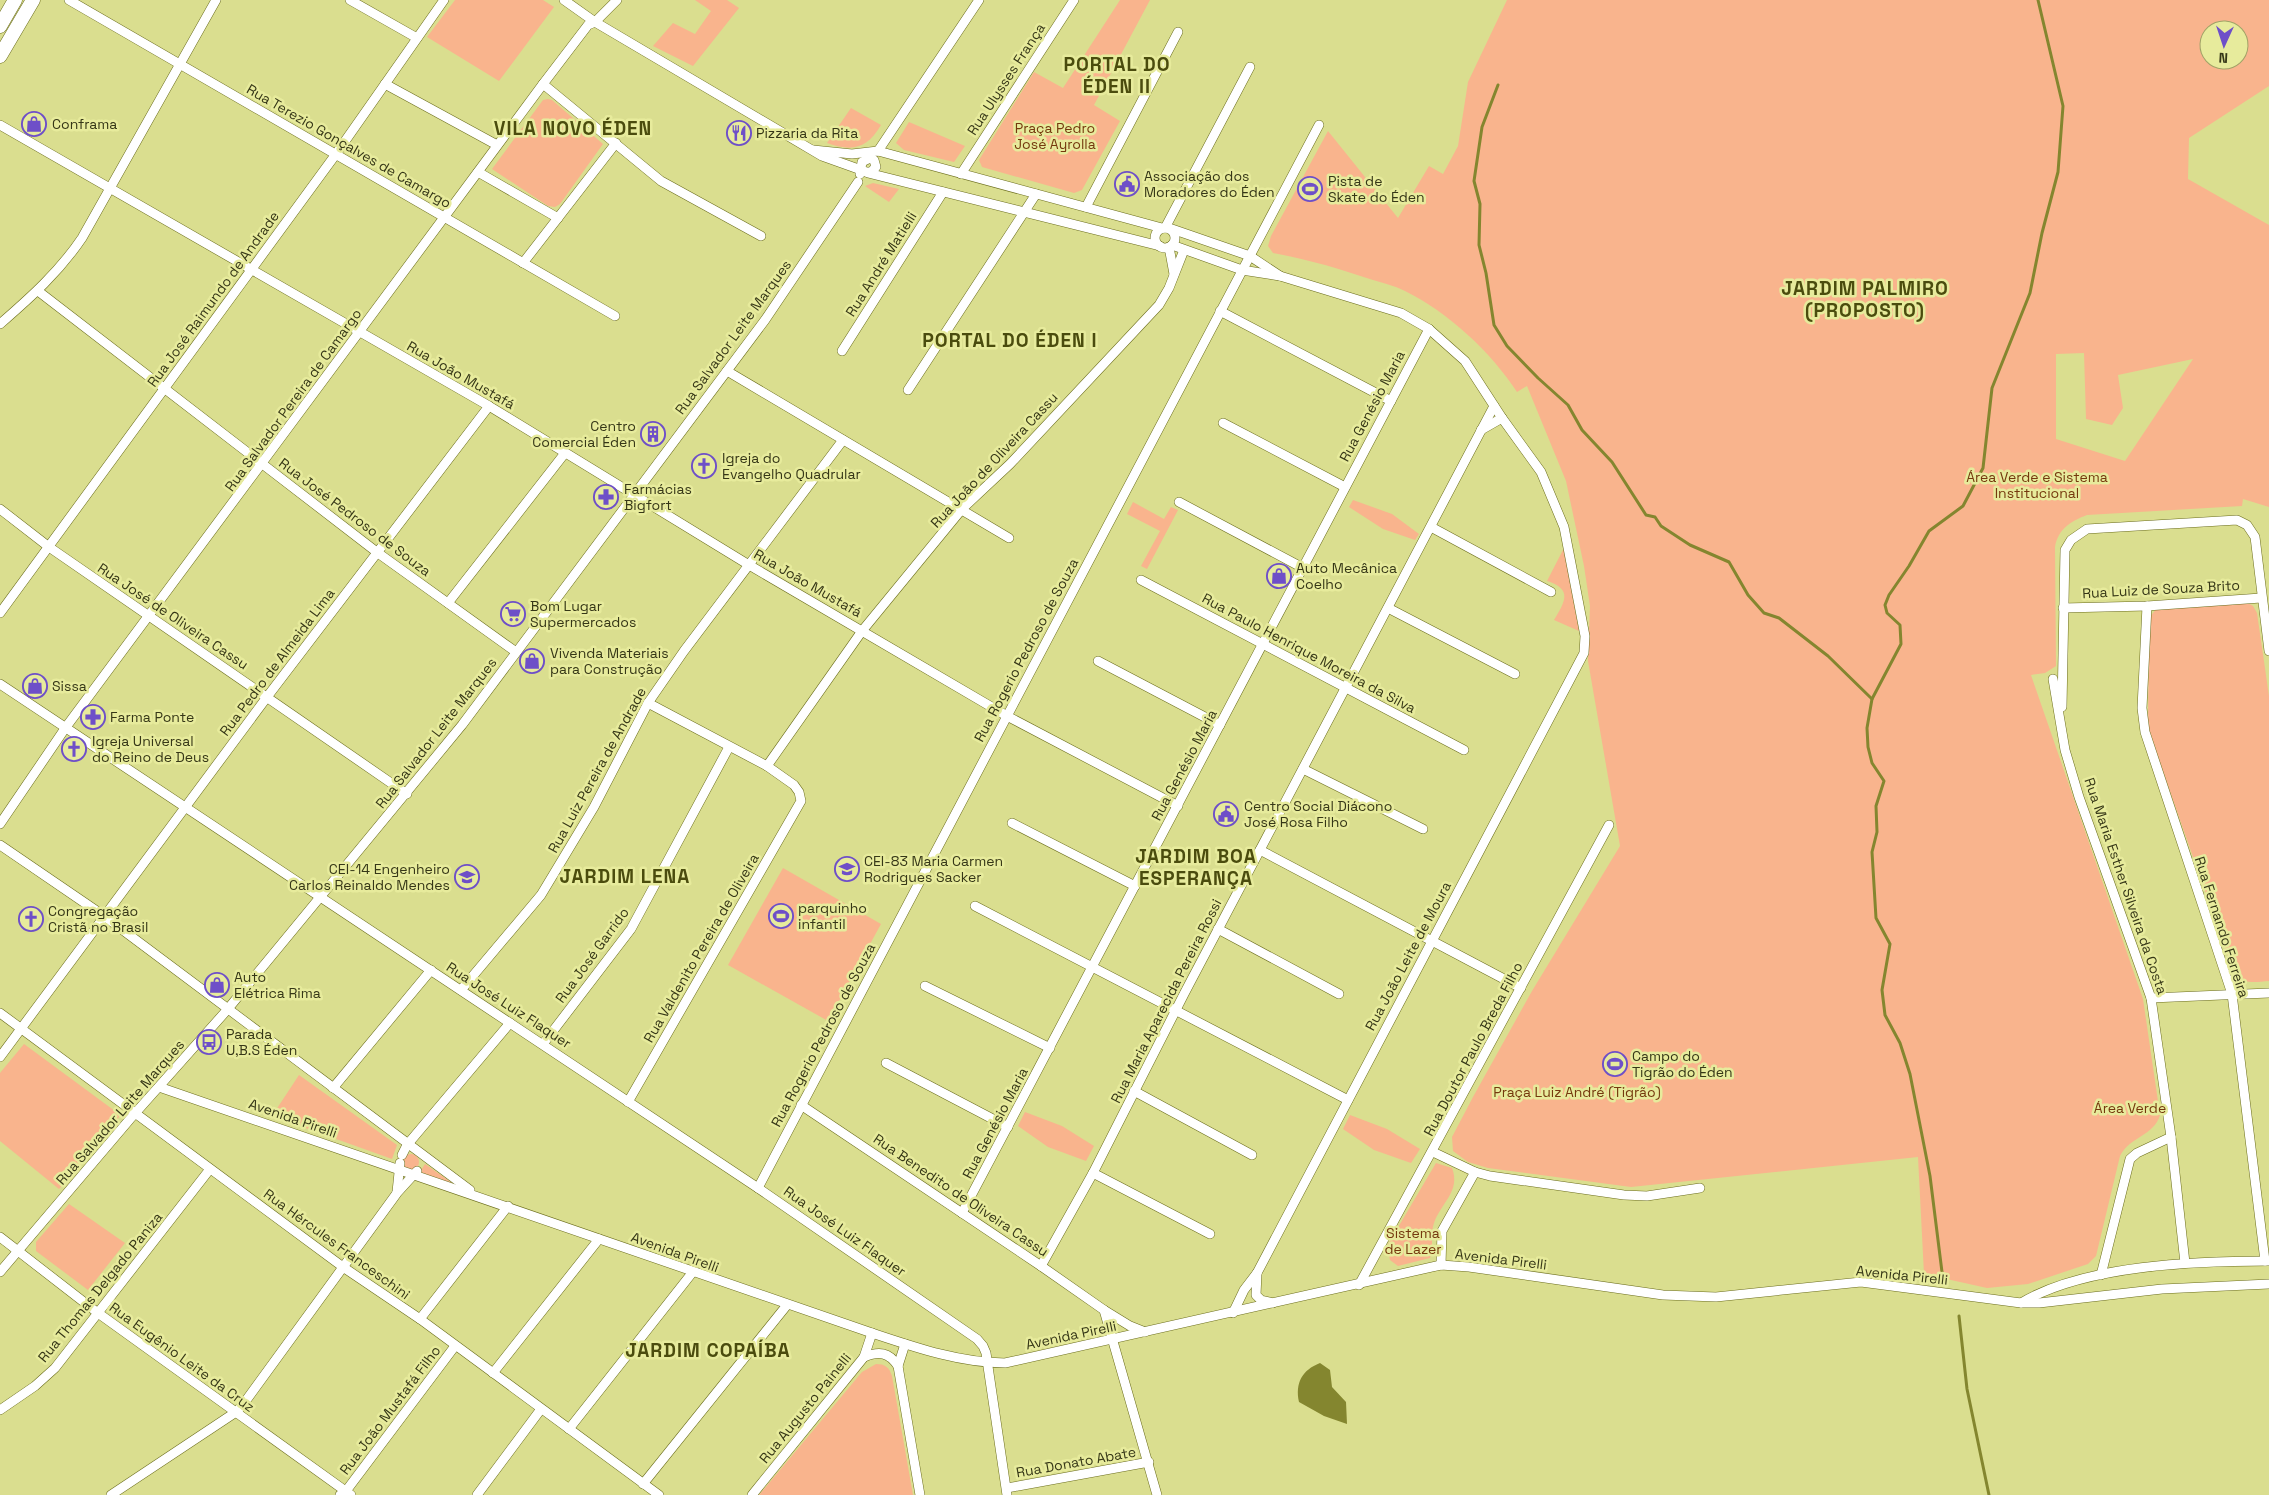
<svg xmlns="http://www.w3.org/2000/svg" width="2269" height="1495" viewBox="0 0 2269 1495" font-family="'Space Grotesk',sans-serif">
<rect width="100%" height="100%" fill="#dade8f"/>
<g fill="#f9b48d" fill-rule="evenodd">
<polygon points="455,0 543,0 554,7 499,81 427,37"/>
<polygon points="695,0 727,0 739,8 693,66 653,46 673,23 695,34 711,11"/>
<polygon points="1120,0 1150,0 1094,105 1120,121 1082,190 1074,193 982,167 979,160 1034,72 1063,88"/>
<path d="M 1507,0 L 2269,0 L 2269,86 L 2189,138 L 2188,179 L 2269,225 L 2269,507 L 2243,499 L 2242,506 L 2087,515 C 2071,521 2058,529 2055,547 L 2056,666 L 2045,673 L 2031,675 L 2143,999 L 2160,1115 C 2154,1136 2129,1137 2120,1156 L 2096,1256 L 2088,1264 L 2028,1284 L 1987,1288 L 1924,1274 L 1918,1157 L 1631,1187 L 1488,1168 L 1468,1162 L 1453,1151 L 1452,1137 L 1473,1097 L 1532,991 L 1620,846 L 1588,661 L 1590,606 L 1584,566 L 1566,481 L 1527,386 L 1517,392 C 1491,352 1448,312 1405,291 C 1395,286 1383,283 1373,280 C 1340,269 1307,259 1273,253 L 1268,246 L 1271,236 L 1328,131 L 1398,218 L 1429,166 L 1443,174 L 1458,146 L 1468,82 ZM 2209,30 L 2239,30 L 2239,60 L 2209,60 ZM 2084,353 L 2086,419 L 2112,425 L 2123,408 L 2118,375 L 2193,359 L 2125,461 L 2056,439 L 2056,354 Z"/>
<polygon points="548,99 552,100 603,144 560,204 555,207 548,206 492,169 543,100"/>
<path d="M 851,108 L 881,125 C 867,149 852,152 827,143 Z"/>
<polygon points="909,122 965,146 954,162 904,150 896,143"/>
<polygon points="873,183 899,189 889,202 865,186"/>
<polygon points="1353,500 1392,514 1419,534 1415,540 1383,529 1349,507"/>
<polygon points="1133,502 1164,519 1171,507 1178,510 1147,569 1141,566 1160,531 1127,514"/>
<path d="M 1564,548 L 1579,631 L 1554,620 C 1565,602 1573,589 1547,581 Z"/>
<path d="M 2246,602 L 2253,606 L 2257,613 L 2269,696 L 2269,981 C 2255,982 2244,985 2234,973 L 2150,735 L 2148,725 L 2149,618 L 2157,608 Z"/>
<polygon points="783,868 881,924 828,1021 728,965"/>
<polygon points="24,1044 119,1114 119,1117 59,1189 0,1141 0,1073"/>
<polygon points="299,1075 397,1145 392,1159 272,1116"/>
<polygon points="1025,1112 1062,1126 1094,1146 1086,1161 1048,1147 1018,1126"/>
<polygon points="1350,1115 1387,1129 1420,1149 1411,1163 1374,1150 1343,1129"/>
<circle cx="411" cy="1162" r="8"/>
<path d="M 1436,1163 L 1452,1168 C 1461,1191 1441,1203 1434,1223 C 1430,1234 1434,1247 1430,1258 L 1398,1266 L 1390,1260 L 1387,1246 Z"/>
<polygon points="425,1164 458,1187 420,1172"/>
<polygon points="69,1204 125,1243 88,1290 36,1251 36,1242"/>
<path d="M 876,1364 C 885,1364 889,1367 892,1376 L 913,1495 L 759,1495 L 862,1372 Z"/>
</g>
<path fill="#84862f" d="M 1320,1363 L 1330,1370 L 1332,1387 L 1346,1402 L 1347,1424 L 1324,1416 L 1299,1402 C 1295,1383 1302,1370 1320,1363 Z"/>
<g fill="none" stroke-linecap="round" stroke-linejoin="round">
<g stroke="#84862f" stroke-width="3">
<polyline points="1498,85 1482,127 1474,181 1480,204 1479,245 1486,273 1494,325 1507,346 1538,378 1568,405 1582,430 1612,462 1646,515 1655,517 1661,526 1690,545 1729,562 1748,595 1764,613 1779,618 1828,656 1872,699"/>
<polyline points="1943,1280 1930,1176 1910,1074 1900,1043 1885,1015 1882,990 1890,944 1876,918 1872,852 1877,832 1876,806 1884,781 1872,763 1868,747 1867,728 1872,699 1901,644 1900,625 1887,613 1885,605 1889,595 1909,566 1929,531 1963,506 1983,468 1992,388 2030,293 2042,233 2058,172 2063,106 2038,0"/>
<polyline points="1959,1316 1967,1389 1989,1495"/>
</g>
<defs>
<g id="street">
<polyline points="69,0 615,316"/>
<polyline points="350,0 417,38"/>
<polyline points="564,0 595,22 822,156 864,171"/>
<polyline points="385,84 497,145"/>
<polyline points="543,84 661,181 761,236"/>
<polyline points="0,125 489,406 749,565 1007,716 1178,806"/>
<polyline points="813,150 852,154 878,151 1162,228"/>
<polyline points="878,151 979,0"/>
<polyline points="478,172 558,218"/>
<polyline points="868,173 1160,246"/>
<polyline points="860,174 862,162 870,158 874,160 876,167 871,172 866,172"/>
<polyline points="961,174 1074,0"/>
<polyline points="1086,207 1178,32"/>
<circle cx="1165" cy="238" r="10"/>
<polyline points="1165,228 1250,67"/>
<polyline points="1169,228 1250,256 1280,276"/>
<polyline points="1172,245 1242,270 1280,276 1401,313 1429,329 1465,361 1502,418 1541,472 1564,527 1585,636 1584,653 1257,1273 1244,1290 1233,1313"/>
<polyline points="1169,247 1174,274"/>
<polyline points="523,263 616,143"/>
<polyline points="38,291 378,553 516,652"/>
<polyline points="1220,311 1391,401"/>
<path d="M 0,324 C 31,297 59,272 82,238 L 216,0"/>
<polyline points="842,351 943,192"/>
<polyline points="727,371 1009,538"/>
<polyline points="908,390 1036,194"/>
<polyline points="1223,423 1345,487"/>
<polyline points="1481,430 1502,418"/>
<polyline points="1179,502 1303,568"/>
<polyline points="0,509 49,547 407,794"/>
<polyline points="1431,527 1551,592"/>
<polyline points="1141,580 1464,750"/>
<polyline points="448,603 565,453"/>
<polyline points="2147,606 2142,708 2145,732 2232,994 2265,1261"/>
<polyline points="1388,608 1515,674"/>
<polyline points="2063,608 2147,606 2261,598"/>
<polyline points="0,613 336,154 444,0"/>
<polyline points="1098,661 1220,725"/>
<polyline points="2053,679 2065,750 2079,797 2151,998 2171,1137 2185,1263"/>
<polyline points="0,684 758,1188 977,1339 983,1346 986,1353 1007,1495"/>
<polyline points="2062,707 2065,550 2071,540 2087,529 2237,520 2247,525 2255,537 2269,651"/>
<polyline points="767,766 862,631 962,509 1010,464 1159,305 1169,288 1184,250"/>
<polyline points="1303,769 1423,829"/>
<polyline points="1012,823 1135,886"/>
<polyline points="0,824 66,727 543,84 588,25 595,22 617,0"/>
<polyline points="0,845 104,916 470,1190"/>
<polyline points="1260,850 1521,988"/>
<polyline points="975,906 1348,1100"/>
<polyline points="1218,929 1339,994"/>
<polyline points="925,986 1050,1048"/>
<polyline points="461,990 541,895 594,807 648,703 684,651 843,440"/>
<polyline points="2151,998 2269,993"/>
<polyline points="0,1013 343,1267 420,1319 659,1495"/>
<polyline points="543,1044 631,929 729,747"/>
<polyline points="0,1057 267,697 489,406"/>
<polyline points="886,1063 1008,1127"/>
<path d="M 159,1087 L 872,1333 C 914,1347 960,1363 1005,1363 L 1441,1265 L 1469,1267 L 1663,1295 L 1716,1297 L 1861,1282 L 2021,1303 L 2039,1303 L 2162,1289 L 2269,1284"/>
<polyline points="333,1088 431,970"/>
<polyline points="1134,1091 1252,1155"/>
<polyline points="628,1102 801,801 799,792 794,785 767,766 648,703"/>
<polyline points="801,1105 1041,1266 1104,1310 1130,1326 1145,1332"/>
<polyline points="1433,1152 1475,1172 1490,1176 1624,1195 1647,1196 1700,1188"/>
<polyline points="402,1155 407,1145 510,1023"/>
<polyline points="1093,1173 1210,1234"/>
<polyline points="758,1188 1319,125"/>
<polyline points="397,1192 400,1163"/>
<polyline points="962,1213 1429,329"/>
<polyline points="0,1237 98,1313 351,1495"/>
<polyline points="1441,1265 1442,1231 1475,1172"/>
<polyline points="1041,1266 1093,1173 1184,994 1494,406"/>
<polyline points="0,1272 130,1119 227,1010 462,725 765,320 858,182"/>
<polyline points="1257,1273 1256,1295 1261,1300 1273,1303"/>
<polyline points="2101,1275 2130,1159 2137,1153 2171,1137"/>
<polyline points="1359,1285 1609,825"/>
<path d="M 2021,1303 C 2084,1265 2196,1261 2269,1261"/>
<polyline points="1104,1310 1157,1495"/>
<polyline points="420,1319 508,1206"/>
<path d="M 864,1357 C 879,1351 889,1352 898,1366 L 920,1495"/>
<polyline points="898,1366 905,1344"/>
<polyline points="493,1373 599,1239"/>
<polyline points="0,1410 35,1386 55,1368 210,1169"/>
<polyline points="569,1429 692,1273"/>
<polyline points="643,1484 787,1305"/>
<polyline points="1007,1488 1149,1462"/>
<polyline points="111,1495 236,1412 242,1406 397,1193 417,1171"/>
<polyline points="340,1495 346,1491 455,1346"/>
<polyline points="477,1495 541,1409"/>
<polyline points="752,1495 864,1357 872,1333"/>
</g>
<g id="primary">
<polyline points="0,26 15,0"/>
<polyline points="0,56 33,0"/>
</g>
</defs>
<use href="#street" stroke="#6b6d1c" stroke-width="10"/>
<use href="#primary" stroke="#6b6d1c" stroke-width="15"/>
<use href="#street" stroke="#fff" stroke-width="9"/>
<use href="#primary" stroke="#fff" stroke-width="14"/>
</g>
<defs>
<symbol id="shop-ring" viewBox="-11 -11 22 22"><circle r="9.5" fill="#e7eb9c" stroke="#6e4fc8" stroke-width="1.5"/><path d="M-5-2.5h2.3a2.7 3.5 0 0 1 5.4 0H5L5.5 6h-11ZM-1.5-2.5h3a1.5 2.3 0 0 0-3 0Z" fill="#6e4fc8"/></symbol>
<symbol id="restaurant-ring" viewBox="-11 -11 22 22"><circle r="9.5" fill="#e7eb9c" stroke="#6e4fc8" stroke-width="1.5"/><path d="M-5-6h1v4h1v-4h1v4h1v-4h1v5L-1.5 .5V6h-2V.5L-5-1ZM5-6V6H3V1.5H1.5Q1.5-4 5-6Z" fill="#6e4fc8"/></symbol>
<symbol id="civic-ring" viewBox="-11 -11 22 22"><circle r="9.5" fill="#e7eb9c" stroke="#6e4fc8" stroke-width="1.5"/><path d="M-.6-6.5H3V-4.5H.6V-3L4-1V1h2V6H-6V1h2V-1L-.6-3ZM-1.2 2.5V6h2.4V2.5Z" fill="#6e4fc8"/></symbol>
<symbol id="stadium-ring" viewBox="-11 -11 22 22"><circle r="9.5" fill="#e7eb9c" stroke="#6e4fc8" stroke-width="1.5"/><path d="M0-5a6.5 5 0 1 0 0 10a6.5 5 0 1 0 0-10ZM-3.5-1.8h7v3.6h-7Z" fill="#6e4fc8"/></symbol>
<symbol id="building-ring" viewBox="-11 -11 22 22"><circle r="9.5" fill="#e7eb9c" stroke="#6e4fc8" stroke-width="1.5"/><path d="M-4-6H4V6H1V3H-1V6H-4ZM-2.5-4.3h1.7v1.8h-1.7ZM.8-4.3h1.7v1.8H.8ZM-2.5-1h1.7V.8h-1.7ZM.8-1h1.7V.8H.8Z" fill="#6e4fc8"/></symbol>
<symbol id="church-ring" viewBox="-11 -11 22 22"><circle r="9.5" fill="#e7eb9c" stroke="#6e4fc8" stroke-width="1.5"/><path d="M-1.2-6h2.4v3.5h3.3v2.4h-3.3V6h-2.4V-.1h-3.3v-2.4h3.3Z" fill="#6e4fc8"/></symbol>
<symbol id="pharmacy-ring" viewBox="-11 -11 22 22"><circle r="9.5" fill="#e7eb9c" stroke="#6e4fc8" stroke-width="1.5"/><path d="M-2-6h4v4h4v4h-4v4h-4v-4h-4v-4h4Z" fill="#6e4fc8"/></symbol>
<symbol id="supermarket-ring" viewBox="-11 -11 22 22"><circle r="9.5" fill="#e7eb9c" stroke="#6e4fc8" stroke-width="1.5"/><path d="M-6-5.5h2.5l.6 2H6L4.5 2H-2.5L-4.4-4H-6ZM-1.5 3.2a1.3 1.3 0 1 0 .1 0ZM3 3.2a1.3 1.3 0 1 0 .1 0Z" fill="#6e4fc8"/></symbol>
<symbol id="school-ring" viewBox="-11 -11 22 22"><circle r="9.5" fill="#e7eb9c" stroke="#6e4fc8" stroke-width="1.5"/><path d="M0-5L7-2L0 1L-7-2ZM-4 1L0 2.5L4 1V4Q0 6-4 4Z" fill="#6e4fc8"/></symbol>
<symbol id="bus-ring" viewBox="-11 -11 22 22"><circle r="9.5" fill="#e7eb9c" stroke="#6e4fc8" stroke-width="1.5"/><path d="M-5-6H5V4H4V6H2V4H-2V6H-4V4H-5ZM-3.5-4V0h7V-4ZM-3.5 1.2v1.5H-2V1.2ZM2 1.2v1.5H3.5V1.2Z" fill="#6e4fc8"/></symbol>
</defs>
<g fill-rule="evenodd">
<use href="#shop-ring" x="20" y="110" width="28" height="28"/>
<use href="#restaurant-ring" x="725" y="119" width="28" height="28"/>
<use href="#civic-ring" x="1113" y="170" width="28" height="28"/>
<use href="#stadium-ring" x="1296" y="175" width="28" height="28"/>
<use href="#building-ring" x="639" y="420" width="28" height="28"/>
<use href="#church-ring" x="690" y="452" width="28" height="28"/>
<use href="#pharmacy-ring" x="592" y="483" width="28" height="28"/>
<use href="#shop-ring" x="1265" y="562" width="28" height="28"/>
<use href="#supermarket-ring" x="499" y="600" width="28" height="28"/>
<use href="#shop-ring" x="518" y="647" width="28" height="28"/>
<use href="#shop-ring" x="21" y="672" width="28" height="28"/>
<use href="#pharmacy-ring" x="79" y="703" width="28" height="28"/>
<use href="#church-ring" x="60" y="735" width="28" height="28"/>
<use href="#civic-ring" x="1212" y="800" width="28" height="28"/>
<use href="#school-ring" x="833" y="855" width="28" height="28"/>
<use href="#school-ring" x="453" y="863" width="28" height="28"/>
<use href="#stadium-ring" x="767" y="902" width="28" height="28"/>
<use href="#church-ring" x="17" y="905" width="28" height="28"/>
<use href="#shop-ring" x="203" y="971" width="28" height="28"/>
<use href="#bus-ring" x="195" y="1028" width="28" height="28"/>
<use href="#stadium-ring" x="1601" y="1050" width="28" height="28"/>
</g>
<g text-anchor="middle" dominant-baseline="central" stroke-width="5" stroke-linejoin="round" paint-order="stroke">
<g font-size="14" fill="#363717" stroke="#e7eb9c">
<text transform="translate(1006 79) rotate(-57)">Rua Ulysses França</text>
<text transform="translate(349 146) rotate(30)">Rua Terezio Gonçalves de Camargo</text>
<text transform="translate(881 264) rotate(-58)">Rua André Matielli</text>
<text transform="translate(213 299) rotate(-54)">Rua José Raimundo de Andrade</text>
<text transform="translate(733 337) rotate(-54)">Rua Salvador Leite Marques</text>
<text transform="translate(461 375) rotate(30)">Rua João Mustafá</text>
<text transform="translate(293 400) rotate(-54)">Rua Salvador Pereira de Camargo</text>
<text transform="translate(1372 406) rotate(-62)">Rua Genésio Maria</text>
<text transform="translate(994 460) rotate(-47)">Rua João de Oliveira Cassu</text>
<text transform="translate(355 517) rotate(37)">Rua José Pedroso de Souza</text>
<text transform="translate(808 583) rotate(30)">Rua João Mustafá</text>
<text transform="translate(2161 589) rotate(-3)">Rua Luiz de Souza Brito</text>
<text transform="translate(173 616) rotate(34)">Rua José de Oliveira Cassu</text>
<text transform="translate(1026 650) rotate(-62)">Rua Rogerio Pedroso de Souza</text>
<text transform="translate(1309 653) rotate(28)">Rua Paulo Henrique Moreira da Silva</text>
<text transform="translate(277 662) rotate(-53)">Rua Pedro de Almeida Lima</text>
<text transform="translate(436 733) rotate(-52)">Rua Salvador Leite Marques</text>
<text transform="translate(1184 765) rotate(-62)">Rua Genésio Maria</text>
<text transform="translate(597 770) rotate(-61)">Rua Luiz Pereira de Andrade</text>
<text transform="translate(2126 886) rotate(71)">Rua Maria Esther Silveira da Costa</text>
<text transform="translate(2222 927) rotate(72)">Rua Fernando Ferreira</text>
<text transform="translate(701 948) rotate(-60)">Rua Valdenito Pereira de Oliveira</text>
<text transform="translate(592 955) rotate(-54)">Rua José Garrido</text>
<text transform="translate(1408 956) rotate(-62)">Rua João Leite de Moura</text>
<text transform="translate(1166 1001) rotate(-63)">Rua Maria Aparecida Pereira Rossi</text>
<text transform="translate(509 1005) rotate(33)">Rua José Luiz Flaquer</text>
<text transform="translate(823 1035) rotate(-62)">Rua Rogerio Pedroso de Souza</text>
<text transform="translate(1473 1049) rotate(-62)">Rua Doutor Paulo Breda Filho</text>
<text transform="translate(120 1112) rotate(-49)">Rua Salvador Leite Marques</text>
<text transform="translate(293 1118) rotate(19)">Avenida Pirelli</text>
<text transform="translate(995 1123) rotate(-62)">Rua Genésio Maria</text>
<text transform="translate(961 1195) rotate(34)">Rua Benedito de Oliveira Cassu</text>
<text transform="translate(845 1231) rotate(35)">Rua José Luiz Flaquer</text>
<text transform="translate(337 1244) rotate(36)">Rua Hércules Franceschini</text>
<text transform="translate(675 1252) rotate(20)">Avenida Pirelli</text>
<text transform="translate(1501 1259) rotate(7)">Avenida Pirelli</text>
<text transform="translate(1902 1275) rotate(6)">Avenida Pirelli</text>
<text transform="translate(100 1287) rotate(-51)">Rua Thomas Delgado Paniza</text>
<text transform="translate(1071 1335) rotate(-12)">Avenida Pirelli</text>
<text transform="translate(182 1357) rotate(36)">Rua Eugênio Leite da Cruz</text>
<text transform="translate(805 1408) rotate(-51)">Rua Augusto Painelli</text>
<text transform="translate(390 1410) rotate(-53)">Rua João Mustafá Filho</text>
<text transform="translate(1076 1462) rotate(-10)">Rua Donato Abate</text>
</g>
<g font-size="14" fill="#363717" stroke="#e7eb9c" text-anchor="start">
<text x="52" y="124">Conframa</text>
<text x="756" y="133">Pizzaria da Rita</text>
<text x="1144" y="176">Associação dos<tspan x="1144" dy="16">Moradores do Éden</tspan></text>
<text x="1328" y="181">Pista de<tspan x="1328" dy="16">Skate do Éden</tspan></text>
<text x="636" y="426" text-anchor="end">Centro<tspan x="636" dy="16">Comercial Éden</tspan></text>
<text x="722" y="458">Igreja do<tspan x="722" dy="16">Evangelho Quadrular</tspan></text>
<text x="624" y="489">Farmácias<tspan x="624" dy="16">Bigfort</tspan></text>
<text x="1296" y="568">Auto Mecânica<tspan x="1296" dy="16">Coelho</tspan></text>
<text x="530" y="606">Bom Lugar<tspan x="530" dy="16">Supermercados</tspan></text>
<text x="550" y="653">Vivenda Materiais<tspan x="550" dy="16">para Construção</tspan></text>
<text x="52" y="686">Sissa</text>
<text x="110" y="717">Farma Ponte</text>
<text x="92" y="741">Igreja Universal<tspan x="92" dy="16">do Reino de Deus</tspan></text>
<text x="1244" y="806">Centro Social Diácono<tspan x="1244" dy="16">José Rosa Filho</tspan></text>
<text x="864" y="861">CEI-83 Maria Carmen<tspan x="864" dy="16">Rodrigues Sacker</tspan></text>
<text x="450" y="869" text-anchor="end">CEI-14 Engenheiro<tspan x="450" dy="16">Carlos Reinaldo Mendes</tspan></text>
<text x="798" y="908">parquinho<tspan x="798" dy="16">infantil</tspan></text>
<text x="48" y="911">Congregação<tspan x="48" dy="16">Cristã no Brasil</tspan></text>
<text x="234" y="977">Auto<tspan x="234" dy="16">Elétrica Rima</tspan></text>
<text x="226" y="1034">Parada<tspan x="226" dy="16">U,B.S Éden</tspan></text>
<text x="1632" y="1056">Campo do<tspan x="1632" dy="16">Tigrão do Éden</tspan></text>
</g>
<g font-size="14" fill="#75390e" stroke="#e7eb9c">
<text x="1055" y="128">Praça Pedro<tspan x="1055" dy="16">José Ayrolla</tspan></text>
<text x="2037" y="477">Área Verde e Sistema<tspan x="2037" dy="16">Institucional</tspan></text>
<text x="1577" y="1092">Praça Luiz André (Tigrão)</text>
<text x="2130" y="1108">Área Verde</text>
<text x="1413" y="1233">Sistema<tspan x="1413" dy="16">de Lazer</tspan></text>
</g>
<g font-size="19" font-weight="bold" letter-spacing="1" fill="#4b4c0e" stroke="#e7eb9c">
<text x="1117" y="64">PORTAL DO<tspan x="1117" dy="22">ÉDEN II</tspan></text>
<text x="573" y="128">VILA NOVO ÉDEN</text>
<text x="1865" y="288">JARDIM PALMIRO<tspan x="1865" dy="22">(PROPOSTO)</tspan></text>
<text x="1010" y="340">PORTAL DO ÉDEN I</text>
<text x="1196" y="856">JARDIM BOA<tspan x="1196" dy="22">ESPERANÇA</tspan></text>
<text x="625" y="876">JARDIM LENA</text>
<text x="708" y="1350">JARDIM COPAÍBA</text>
</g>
</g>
<g transform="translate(2224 45) rotate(183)"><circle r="24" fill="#e7eb9c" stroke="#a0a367"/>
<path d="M0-4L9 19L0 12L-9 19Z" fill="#6e4fc8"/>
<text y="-8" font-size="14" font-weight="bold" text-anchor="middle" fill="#363717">N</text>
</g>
</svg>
